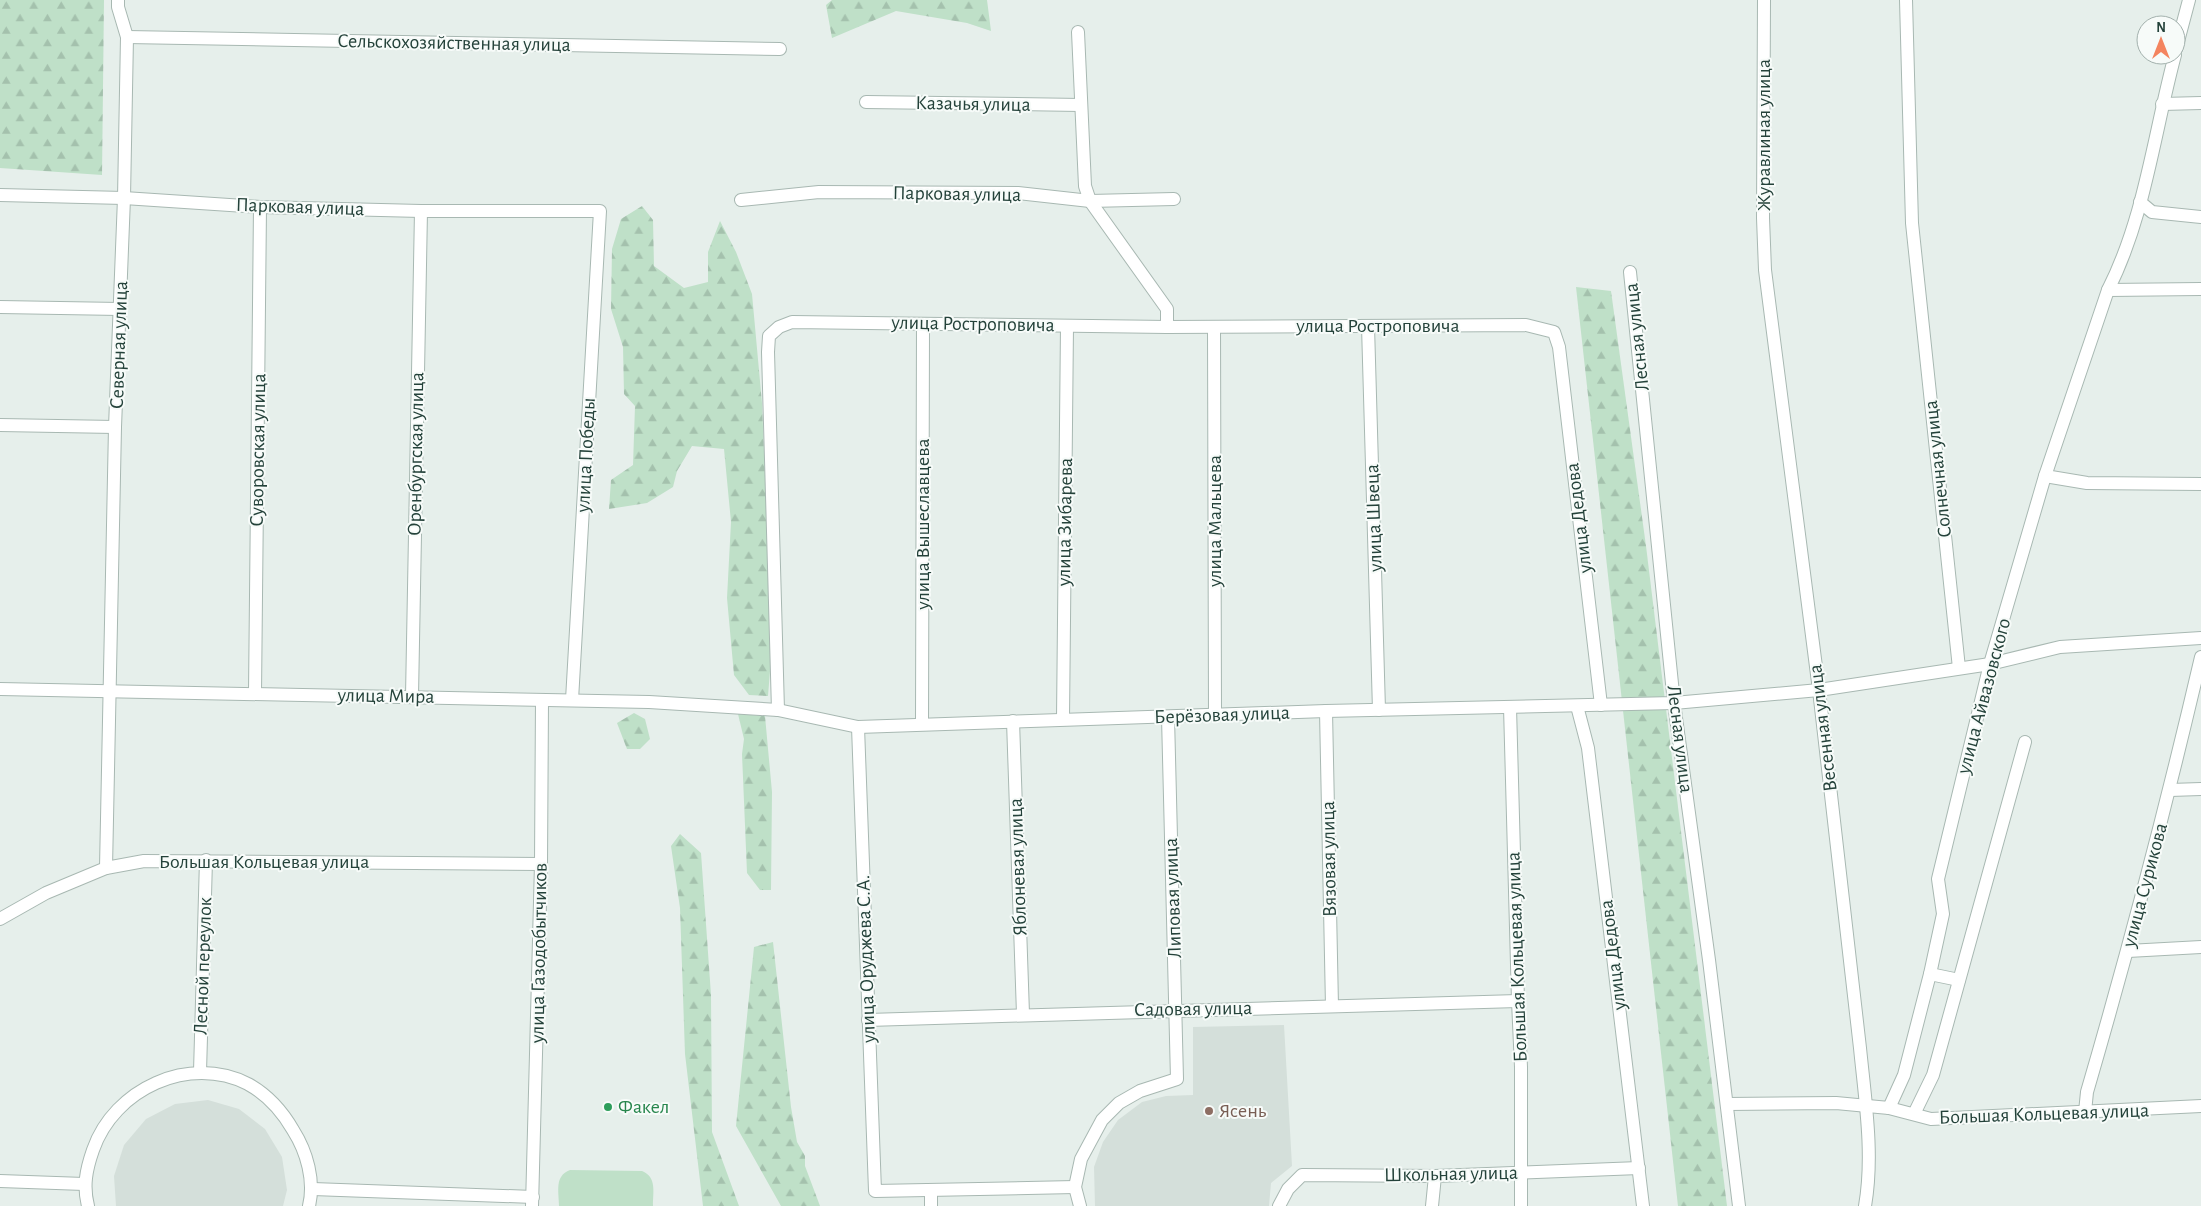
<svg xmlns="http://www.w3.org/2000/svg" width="2201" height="1206" viewBox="0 0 2201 1206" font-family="'Alegreya Sans',sans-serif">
<defs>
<pattern id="forest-firs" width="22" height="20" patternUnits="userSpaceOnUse" patternTransform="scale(1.25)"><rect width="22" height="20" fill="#bfe0c8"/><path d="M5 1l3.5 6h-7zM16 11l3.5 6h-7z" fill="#a4c1ad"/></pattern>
</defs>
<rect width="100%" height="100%" fill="#e6efeb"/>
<g fill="#d4dfda">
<polygon points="1284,1025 1292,1166 1271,1183 1269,1206 1095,1206 1094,1167 1103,1142 1118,1120 1142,1102 1166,1096 1193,1095 1193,1027"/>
<polygon points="208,1100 239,1109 265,1129 282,1157 287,1190 283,1206 116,1206 114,1176 124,1145 146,1119 175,1104"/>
</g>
<path fill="#bfe0c8" d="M 570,1170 L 642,1171 C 657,1177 653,1192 653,1206 L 559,1206 C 559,1192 554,1176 570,1170 Z"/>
<g fill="url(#forest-firs)">
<polygon points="0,0 104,0 102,175 0,168"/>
<polygon points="832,0 987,0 991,31 967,23 896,11 832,38 826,5"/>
<polygon points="642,206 653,220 654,266 684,288 708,282 708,252 720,221 736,252 752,294 762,403 772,646 768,696 749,695 734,675 727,598 731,522 724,449 692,446 677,471 673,487 647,503 609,509 611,480 633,465 635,406 624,394 623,347 611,309 612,249 621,219"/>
<polygon points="1576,287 1611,291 1646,546 1727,1206 1678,1206"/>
<polygon points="634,713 645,719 650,739 640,749 627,749 617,723"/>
<polygon points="738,714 765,716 772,792 771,890 760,890 747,873 742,754 744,739"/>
<polygon points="680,834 701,853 711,995 712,1132 739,1206 703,1206 685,1054 680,908 671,846"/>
<polygon points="773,942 791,1107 797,1142 805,1156 805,1166 820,1206 781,1206 736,1126 754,947"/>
</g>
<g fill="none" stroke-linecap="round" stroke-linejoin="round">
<defs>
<g id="minor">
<path d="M 1764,0 L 1763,218 L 1765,270 L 1819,690 L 1860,1048 C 1865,1099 1874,1155 1865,1206"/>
<polyline points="1906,0 1912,223 1959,668"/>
<polyline points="1078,32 1085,186 1090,201 1167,309 1167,327"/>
<polyline points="127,37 780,49"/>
<polyline points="2176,49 2189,0"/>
<polyline points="866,102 1081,105"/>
<polyline points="2162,104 2201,103"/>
<polyline points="0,195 124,198 260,207 421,211 600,211 572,700"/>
<polyline points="741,200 819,192 1018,193 1090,201 1174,199"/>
<polyline points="2140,202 2152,212 2201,217"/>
<polyline points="1630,272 1674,703 1709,960 1739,1206"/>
<polyline points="2108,290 2201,289"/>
<polyline points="0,307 120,309"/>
<polyline points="1368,326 1379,710"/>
<polyline points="1214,327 1215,715"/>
<polyline points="0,425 115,427"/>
<polyline points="2045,476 2087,483 2201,484"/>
<polyline points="0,689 649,702 778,710 858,727 1326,711 1674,703 1819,690 1990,664 2060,647 2201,638"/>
<polyline points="255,693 260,207"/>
<polyline points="412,696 421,211"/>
<polyline points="1577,706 1588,748 1643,1206"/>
<polyline points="1510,707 1518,1001 1521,1067 1521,1206"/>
<polyline points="778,710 768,352 769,336 779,327 792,322 1167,327 1526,325 1554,332 1559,347 1601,705"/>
<polyline points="1326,711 1332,1006"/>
<polyline points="1063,719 1067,326"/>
<polyline points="1013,721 1023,1014"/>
<polyline points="922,724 923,324"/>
<polyline points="858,727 875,1191 1075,1187"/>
<polyline points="2170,790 2201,789"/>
<polyline points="106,868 115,427 124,198 127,37 118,7 118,0"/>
<polyline points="0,919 46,893 106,868 144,861 541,864"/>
<polyline points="2128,951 2201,947"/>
<polyline points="1930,974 1959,980"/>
<polyline points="868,1020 1518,1001"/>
<polyline points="200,1072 206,860"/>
<polyline points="1727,1104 1836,1103 1889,1108 1931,1119 2201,1106"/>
<path d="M 1889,1108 L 1904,1075 L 1930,974 L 1943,914 L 1938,879 L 1990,664 L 2045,476 L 2108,290 C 2145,217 2154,133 2175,55"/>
<path d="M 2085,1112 L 2087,1092 C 2129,948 2167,803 2201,657"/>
<polyline points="1914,1114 1933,1075 2025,742"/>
<polyline points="0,1181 84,1184"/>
<polyline points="313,1189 533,1197"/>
<polyline points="931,1191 931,1206"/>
<path d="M 88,1206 C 83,1186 86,1170 93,1150 C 114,1089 189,1054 248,1084 C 268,1095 282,1111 293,1130 C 307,1152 315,1181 309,1206"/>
<polyline points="532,1206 541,864 542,700"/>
<polyline points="1080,1206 1075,1187 1081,1159 1102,1120 1119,1103 1140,1091 1177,1079 1168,717"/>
<polyline points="1279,1206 1288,1189 1302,1175 1435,1176 1639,1168"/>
<polyline points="1432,1206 1435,1176"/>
</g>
</defs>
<use href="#minor" stroke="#a8b8b2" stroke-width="14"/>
<use href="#minor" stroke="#fff" stroke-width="12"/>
</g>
<circle fill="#2e9e5b" stroke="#f7fbf9" stroke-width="2" cx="608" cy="1107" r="5"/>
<circle fill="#8d6e63" stroke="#f7fbf9" stroke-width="2" cx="1209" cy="1111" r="5"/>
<g text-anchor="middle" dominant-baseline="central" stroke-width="4" stroke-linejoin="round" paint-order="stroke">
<g font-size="20" fill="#24423a" stroke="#f7fbf9">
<text transform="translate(454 43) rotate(1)">Сельскохозяйственная улица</text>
<text transform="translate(973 104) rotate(1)">Казачья улица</text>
<text transform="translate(1764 135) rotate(-90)">Журавлиная улица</text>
<text transform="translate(957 194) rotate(1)">Парковая улица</text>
<text transform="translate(300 207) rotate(2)">Парковая улица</text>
<text transform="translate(973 324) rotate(1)">улица Ростроповича</text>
<text x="1378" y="326">улица Ростроповича</text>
<text transform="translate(1637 337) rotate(-96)">Лесная улица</text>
<text transform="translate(119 345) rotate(-88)">Северная улица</text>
<text transform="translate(258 450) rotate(-89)">Суворовская улица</text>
<text transform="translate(416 454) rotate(-89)">Оренбургская улица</text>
<text transform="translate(586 455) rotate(-87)">улица Победы</text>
<text transform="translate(1938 469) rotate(-96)">Солнечная улица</text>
<text transform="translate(1374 518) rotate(-92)">улица Швеца</text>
<text transform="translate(1579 518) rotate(-97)">улица Дедова</text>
<text transform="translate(1215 521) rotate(-90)">улица Мальцева</text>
<text transform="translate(1065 522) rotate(-89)">улица Зибарева</text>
<text transform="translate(923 524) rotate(-90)">улица Вышеславцева</text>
<text transform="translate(386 696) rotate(1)">улица Мира</text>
<text transform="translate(1984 696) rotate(-75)">улица Айвазовского</text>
<text transform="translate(1222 715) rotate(-2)">Берёзовая улица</text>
<text transform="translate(1823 728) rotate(-97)">Весенная улица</text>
<text transform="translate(1680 739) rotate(83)">Лесная улица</text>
<text transform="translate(1329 859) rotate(-91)">Вязовая улица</text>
<text x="264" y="862">Большая Кольцевая улица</text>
<text transform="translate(1018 867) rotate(-92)">Яблоневая улица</text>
<text transform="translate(2145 885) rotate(-75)">улица Сурикова</text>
<text transform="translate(1173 898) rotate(-92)">Липовая улица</text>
<text transform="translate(539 953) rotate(-89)">улица Газодобытчиков</text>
<text transform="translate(1613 955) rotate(-97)">улица Дедова</text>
<text transform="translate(1517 957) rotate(-92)">Большая Кольцевая улица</text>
<text transform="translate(866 959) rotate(-92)">улица Оруджева С.А.</text>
<text transform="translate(203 966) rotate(-88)">Лесной переулок</text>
<text transform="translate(1193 1009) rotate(-1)">Садовая улица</text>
<text transform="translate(2044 1114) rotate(-2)">Большая Кольцевая улица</text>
<text transform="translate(1451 1174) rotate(-1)">Школьная улица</text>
</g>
<g font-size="20" fill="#27864d" stroke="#f7fbf9" text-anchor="start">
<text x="618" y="1107">Факел</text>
</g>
<g font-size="20" fill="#785e54" stroke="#f7fbf9" text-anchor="start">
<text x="1219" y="1111">Ясень</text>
</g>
</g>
<g transform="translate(2161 40)"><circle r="24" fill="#f7fbf9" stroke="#a3b1ad"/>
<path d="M0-4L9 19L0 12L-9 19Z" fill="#f4845f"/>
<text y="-8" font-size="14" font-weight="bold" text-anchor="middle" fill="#24423a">N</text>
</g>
</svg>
